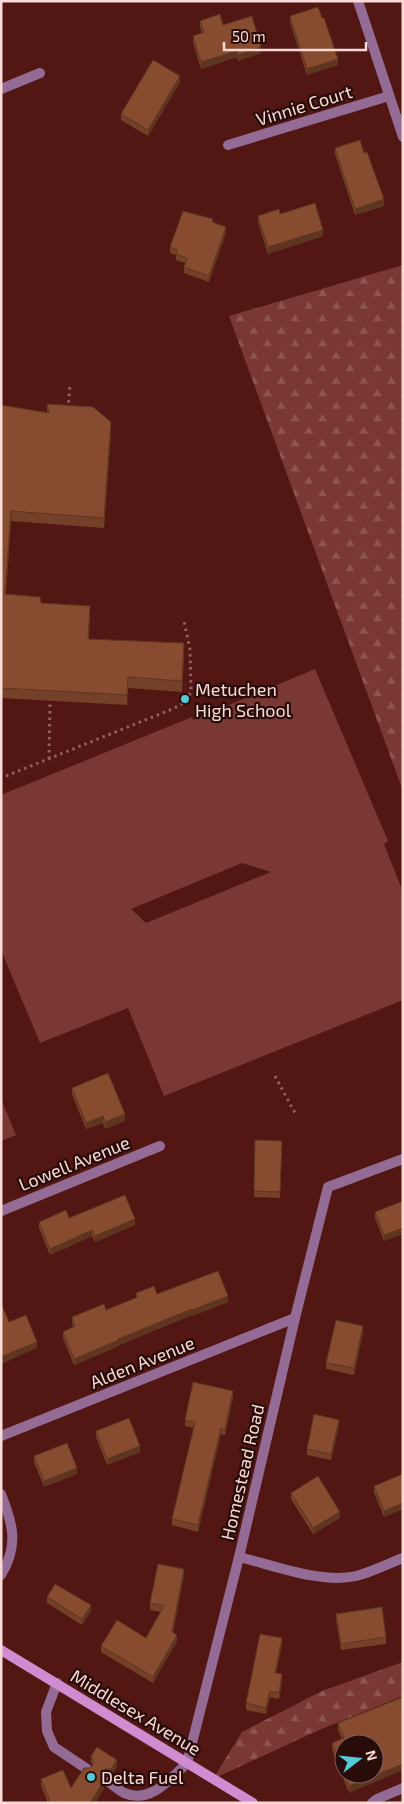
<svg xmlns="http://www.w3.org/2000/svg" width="404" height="1804" viewBox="0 0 404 1804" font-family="'Exo 2',sans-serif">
<defs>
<pattern id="forest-firs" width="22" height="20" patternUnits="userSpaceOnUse" patternTransform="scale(1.25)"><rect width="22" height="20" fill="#793833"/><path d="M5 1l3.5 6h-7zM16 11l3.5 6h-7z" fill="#8d5450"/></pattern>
</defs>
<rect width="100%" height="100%" fill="#521613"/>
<g fill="url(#forest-firs)">
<polygon points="403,265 403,791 229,316"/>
<polygon points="403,1662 403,1696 319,1730 213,1779 242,1732 322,1691"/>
</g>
<g fill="#793833" fill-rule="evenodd">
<path d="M 315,669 L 388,841 L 384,844 L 403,892 L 403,1000 L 164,1096 L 128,1008 L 40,1043 L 1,950 L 1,795 L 192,717 L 193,720 ZM 242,863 L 271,872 L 146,923 L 131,909 Z"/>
<polygon points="1,1099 16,1135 1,1141"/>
</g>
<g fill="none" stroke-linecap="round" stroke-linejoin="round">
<g stroke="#92615d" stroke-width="3" stroke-dasharray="2.5 4" stroke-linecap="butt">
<polyline points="68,409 70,385"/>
<polyline points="49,759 50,701"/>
<path d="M 6,776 L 170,710 C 181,705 190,701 191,688 L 190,649 L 184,621"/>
<polyline points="275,1076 295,1113"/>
</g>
<g stroke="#946b95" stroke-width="10">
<polyline points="57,1683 46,1712 47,1731 54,1747 87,1769"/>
<path d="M 108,1782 C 113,1785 119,1790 124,1793 C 151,1804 170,1779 187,1763"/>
</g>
<g stroke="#946b95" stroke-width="10">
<polyline points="358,1 403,137"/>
<polyline points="1,89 40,73"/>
<polyline points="228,145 389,96"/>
<polyline points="1,1211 160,1146"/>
<polyline points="1,1436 295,1318"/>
<path d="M 1,1494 C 13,1524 19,1545 1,1575"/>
<path d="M 239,1557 C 273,1565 321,1584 356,1576 C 372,1572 387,1564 403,1558"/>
<polyline points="187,1763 239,1557 295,1318 328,1187 403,1159"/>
<polyline points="372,1803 377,1799 403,1788"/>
</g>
<polyline stroke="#cf8cd0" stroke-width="10" points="1,1650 253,1803"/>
</g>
<g fill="#744128">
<polygon points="290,16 338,65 307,75 290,22"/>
<polygon points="200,21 223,25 261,53 238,61 237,57 201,69 193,42 193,36 202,33 200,27"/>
<polygon points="180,82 148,136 121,120 121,114"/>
<polygon points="335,148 364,153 384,206 355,215 335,154"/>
<polygon points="280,214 323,236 268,254 258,222 258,216"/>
<polygon points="213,222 226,233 209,282 184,273 184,267 185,263 176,260 176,255 170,253 170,247"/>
<polygon points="47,404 111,433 104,528 11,521 6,594 90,616 89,639 184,654 182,692 128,688 127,705 1,698 1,405 47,413"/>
<polygon points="72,1088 125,1121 105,1129 103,1123 86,1129 72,1094"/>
<polygon points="255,1140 282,1141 280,1198 254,1197"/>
<polygon points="403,1201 403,1234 384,1241 375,1218 375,1212"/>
<polygon points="69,1218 135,1225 95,1242 92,1236 50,1255 39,1228 39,1222"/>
<polygon points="136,1293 228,1302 192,1316 192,1315 119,1345 119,1346 74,1365 63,1338 63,1332 73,1327 72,1323 72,1317 106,1310 136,1298"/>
<polygon points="363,1332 354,1375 326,1369 326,1363"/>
<polygon points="233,1397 225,1435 221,1434 198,1532 172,1525 172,1519 194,1428 185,1426 185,1420"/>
<polygon points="339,1426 331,1460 307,1455 307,1449"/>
<polygon points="96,1431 140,1452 107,1465 96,1437"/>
<polygon points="34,1456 77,1474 44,1487 34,1462"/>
<polygon points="403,1474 403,1509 384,1517 374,1492 374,1486"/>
<polygon points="291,1493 340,1518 313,1534 291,1499"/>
<polygon points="184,1576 173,1632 177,1641 153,1683 101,1652 101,1646 146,1638 161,1612 150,1610 150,1603"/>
<polygon points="47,1597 91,1611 82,1625 47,1603"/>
<polygon points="336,1614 386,1637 386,1644 341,1650 336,1620"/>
<polygon points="282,1644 276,1673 282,1681 279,1699 270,1697 266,1714 246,1710 246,1703"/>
<polygon points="403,1697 349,1793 332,1749 332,1743 342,1739 338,1730 338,1723"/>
<polygon points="91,1756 117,1767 111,1776 105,1776 102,1778 104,1788 95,1803 48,1803 41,1786 41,1779 71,1788 93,1766 91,1763"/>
</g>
<g fill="#5e3521">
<polygon points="261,47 261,53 238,61 238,55"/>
<polygon points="237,51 237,57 201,69 201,62"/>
<polygon points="338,59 338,65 307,75 307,69"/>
<polygon points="180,76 180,82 148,136 148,130"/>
<polygon points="384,199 384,206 355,215 355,209"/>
<polygon points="226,227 226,233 209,282 209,276"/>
<polygon points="323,230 323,236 268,254 268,247"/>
<polygon points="111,422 111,433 104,528 104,518"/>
<polygon points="11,511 11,521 5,604 5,594"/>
<polygon points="184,643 184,654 182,692 182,681"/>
<polygon points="125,1114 125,1121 105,1129 105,1122"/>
<polygon points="103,1116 103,1123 86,1129 86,1123"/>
<polygon points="135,1219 135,1225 95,1242 95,1236"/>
<polygon points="403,1228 403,1234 384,1241 384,1235"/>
<polygon points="92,1230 92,1236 50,1255 50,1249"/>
<polygon points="228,1296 228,1302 192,1316 192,1310"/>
<polygon points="192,1309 192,1315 119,1345 119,1346 74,1365 74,1359 118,1339"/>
<polygon points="363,1326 363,1332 354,1375 354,1368"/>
<polygon points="37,1342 37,1348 1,1364 1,1357"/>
<polygon points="233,1391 233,1397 225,1435 225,1429"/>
<polygon points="339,1420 339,1426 331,1460 331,1454"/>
<polygon points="221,1428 221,1434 198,1532 198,1525"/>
<polygon points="140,1446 140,1452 107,1465 107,1459"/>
<polygon points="77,1468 77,1474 44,1487 44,1481"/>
<polygon points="403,1503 403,1509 384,1517 384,1511"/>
<polygon points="340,1512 340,1518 313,1534 313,1528"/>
<polygon points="184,1569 184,1576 172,1638 172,1632"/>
<polygon points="91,1605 91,1611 82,1625 82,1619"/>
<polygon points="177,1635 177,1641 153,1683 153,1677"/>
<polygon points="282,1638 282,1644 275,1679 275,1673"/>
<polygon points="282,1674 282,1681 279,1699 279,1693"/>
<polygon points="270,1691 270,1697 266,1714 266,1708"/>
<polygon points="117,1760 117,1767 111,1776 111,1769"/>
<polygon points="403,1764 403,1770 349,1793 349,1786"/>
<polygon points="105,1769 105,1776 102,1779 104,1781 104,1788 95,1803 90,1803 102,1772"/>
</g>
<g fill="#874c2f" stroke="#5e3521" fill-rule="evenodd">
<polygon points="318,7 322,18 324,18 338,59 307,69 290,16"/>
<polygon points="220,14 223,25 252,16 261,47 238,55 237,51 201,62 193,36 204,32 200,21"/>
<polygon points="153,60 180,76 148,130 121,114"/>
<polygon points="360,140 364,153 367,152 384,199 355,209 335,148"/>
<polygon points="315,203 323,230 268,247 258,216 279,209 280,214"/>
<polygon points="183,211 213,219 212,222 226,227 209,276 184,267 187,258 176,254 178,250 170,247"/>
<polygon points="47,404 93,407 111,422 104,518 11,511 5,594 40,597 41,603 90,606 88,639 184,643 182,681 128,677 127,695 1,688 1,405 49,413"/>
<polygon points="108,1073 125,1114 105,1122 103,1116 86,1123 72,1088"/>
<polygon points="255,1140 282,1141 280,1192 254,1191"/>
<polygon points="125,1195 135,1219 95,1236 92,1230 50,1249 39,1222 66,1210 69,1218"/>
<polygon points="403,1201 403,1228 384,1235 375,1212"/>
<polygon points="218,1271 228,1296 192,1310 192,1309 118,1339 119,1340 74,1359 63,1332 75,1326 72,1317 104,1304 106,1310 138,1297 136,1293 154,1286 157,1294"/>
<polygon points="1,1303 9,1322 26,1315 37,1342 1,1357"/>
<polygon points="336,1320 363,1326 354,1368 326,1363"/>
<polygon points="193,1382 233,1391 225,1429 221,1428 198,1525 172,1519 195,1422 185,1420"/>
<polygon points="314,1414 339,1420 331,1454 307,1449"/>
<polygon points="129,1418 140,1446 107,1459 96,1431"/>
<polygon points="67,1443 77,1468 44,1481 34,1456"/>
<polygon points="403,1474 403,1503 384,1511 374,1486"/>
<polygon points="318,1476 340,1512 313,1528 291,1493"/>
<polygon points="158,1564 184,1569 172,1632 177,1635 153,1677 101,1646 117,1620 146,1638 164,1606 150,1603"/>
<polygon points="55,1584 91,1605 82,1619 47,1597"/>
<polygon points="382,1607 386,1637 341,1644 336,1614"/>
<polygon points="260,1634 282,1638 275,1673 282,1674 279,1693 270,1691 266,1708 246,1703"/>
<path d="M 403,1697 L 403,1764 L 349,1786 L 332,1743 L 344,1738 L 338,1723 ZM 344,1744 L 374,1744 L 374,1774 L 344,1774 Z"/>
<polygon points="97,1747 117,1760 111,1769 105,1769 102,1772 102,1778 104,1781 90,1803 51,1803 41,1779 63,1770 71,1788 84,1768 90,1768 93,1765 93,1759 91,1756"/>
</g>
<g fill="#52cbd9" stroke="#270c0a" stroke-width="2">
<circle cx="185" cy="699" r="5"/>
<circle cx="91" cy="1777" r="5"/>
</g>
<g text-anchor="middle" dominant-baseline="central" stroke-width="4.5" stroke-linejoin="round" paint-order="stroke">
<g font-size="18" fill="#fadad6" stroke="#270c0a">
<text transform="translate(304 105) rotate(-17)">Vinnie Court</text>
<text transform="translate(74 1163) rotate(-22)">Lowell Avenue</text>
<text transform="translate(142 1362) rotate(-22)">Alden Avenue</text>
<text transform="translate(242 1472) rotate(-77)">Homestead Road</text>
<text transform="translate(136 1712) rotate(31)">Middlesex Avenue</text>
</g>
<g font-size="18" fill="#fadad6" stroke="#270c0a" text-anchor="start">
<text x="195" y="689">Metuchen<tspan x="195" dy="21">High School</tspan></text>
<text x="101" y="1777">Delta Fuel</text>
</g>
</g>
<rect width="404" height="1804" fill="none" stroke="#fadad6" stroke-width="5"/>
<g transform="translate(359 1759) rotate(74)"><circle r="24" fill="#270c0a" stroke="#7b5e5c"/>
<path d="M0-4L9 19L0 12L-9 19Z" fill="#52cbd9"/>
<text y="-8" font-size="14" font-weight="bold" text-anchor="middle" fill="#fadad6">N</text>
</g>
<path d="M224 42v8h142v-8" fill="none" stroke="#fadad6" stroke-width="2.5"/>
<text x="232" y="42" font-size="15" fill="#fadad6" stroke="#270c0a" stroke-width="4" paint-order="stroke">50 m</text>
</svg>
